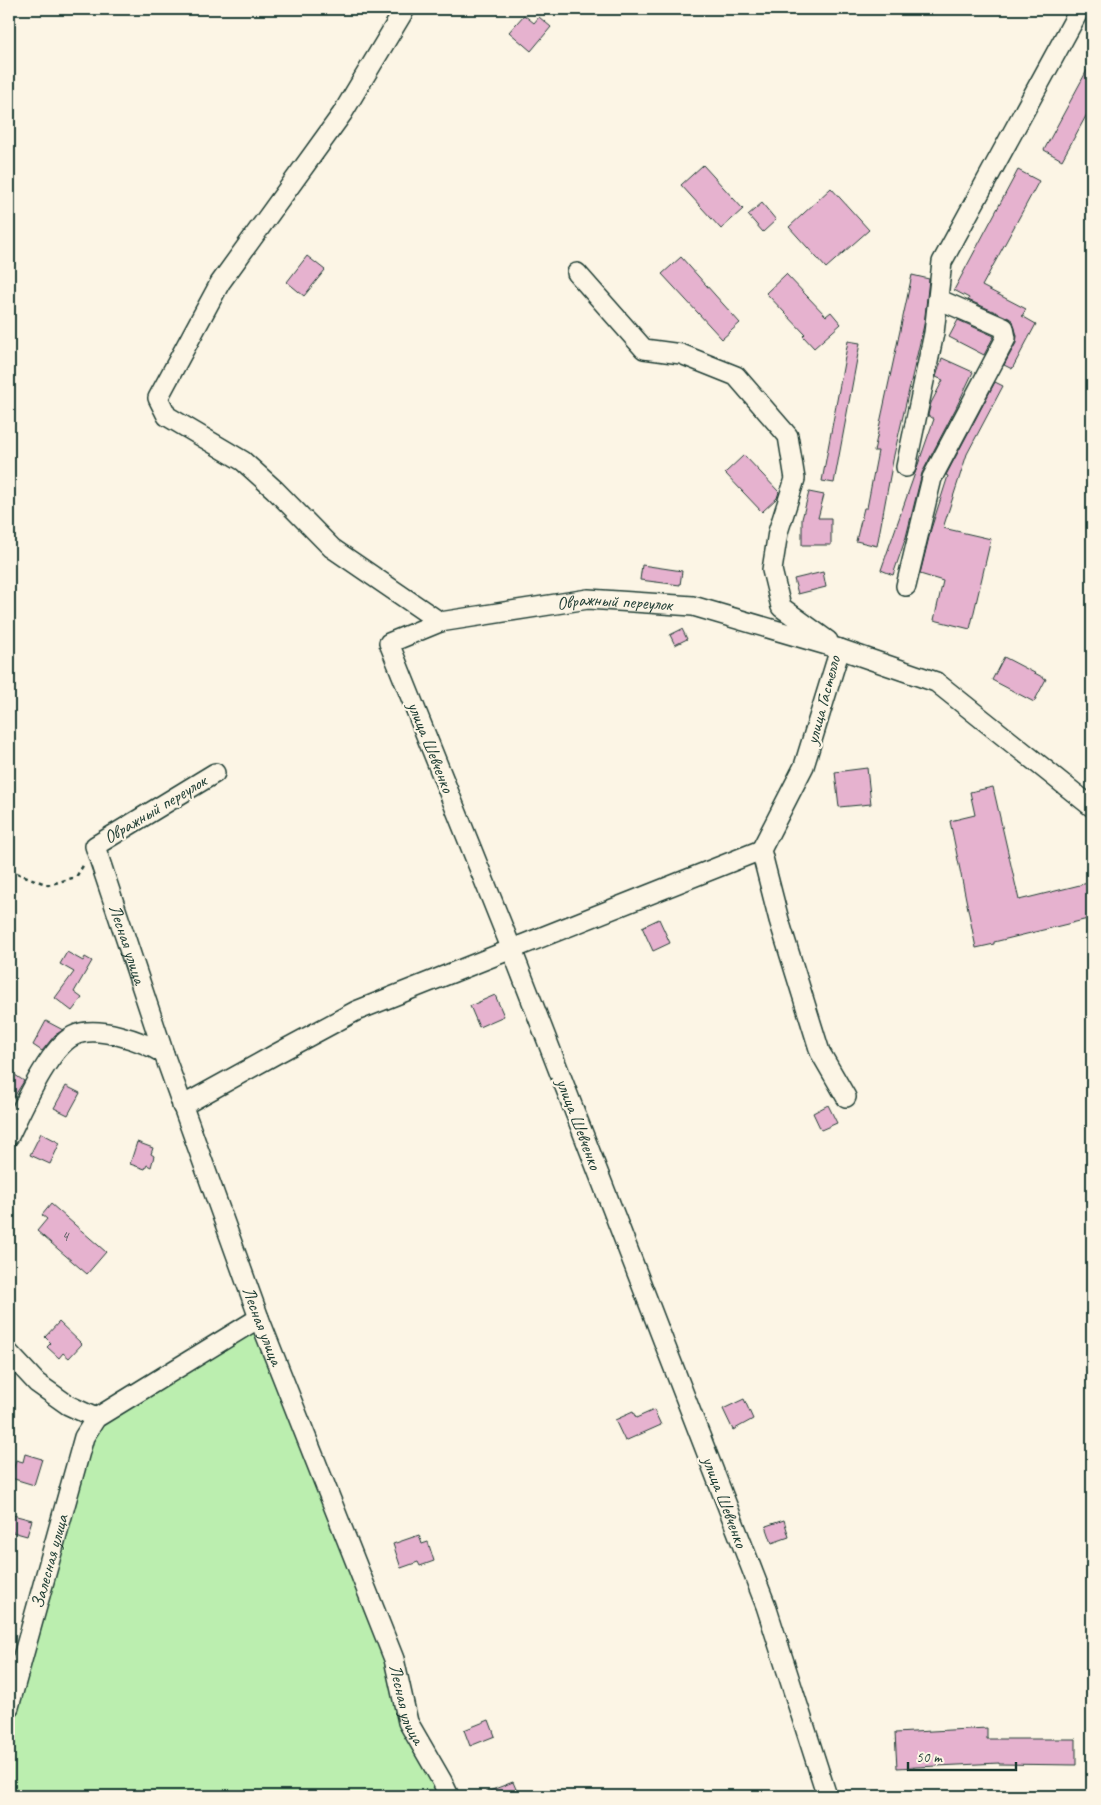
<svg xmlns="http://www.w3.org/2000/svg" width="1101" height="1805" viewBox="0 0 1101 1805" font-family="Caveat,sans-serif">
<rect width="100%" height="100%" fill="#fcf5e5"/>
<filter id="ink" filterUnits="userSpaceOnUse"><feTurbulence type="fractalNoise" baseFrequency=".02" numOctaves="2"/><feDisplacementMap in="SourceGraphic" scale="10" xChannelSelector="R" yChannelSelector="G"/><feConvolveMatrix kernelMatrix="1 2 1 2 8 2 1 2 1" color-interpolation-filters="sRGB"/></filter>
<g filter="url(#ink)">
<polygon fill="#bbeeaf" stroke="#6d9672" points="259,1318 408,1722 449,1796 9,1796 9,1707 84,1437"/>
<g fill="#e6b2cf" stroke="#1f3d34">
<polygon points="524,15 534,23 539,17 551,27 531,51 509,32"/>
<polygon points="1092,61 1092,105 1062,160 1044,150"/>
<polygon points="703,165 743,209 721,229 681,185"/>
<polygon points="1018,170 1039,181 982,286 1026,309 1022,316 1036,324 1012,369 1004,365 1016,343 1017,336 1013,321 1009,318 968,300 969,298 954,290"/>
<polygon points="831,188 869,230 826,268 789,227"/>
<polygon points="762,203 776,220 763,232 748,215"/>
<polygon points="307,256 325,270 304,296 287,282"/>
<polygon points="681,257 740,323 722,339 662,274"/>
<polygon points="786,274 826,316 831,312 841,324 814,348 803,336 805,334 766,293"/>
<polygon points="912,275 929,279 924,325 894,455 877,546 856,541 864,508 867,508 878,451 874,451"/>
<polygon points="958,320 994,336 984,355 949,337"/>
<polygon points="848,341 860,343 834,483 822,481"/>
<polygon points="942,358 973,372 956,408 922,473 906,537 893,575 881,570 934,419 928,415 931,403 943,380 936,377"/>
<polygon points="995,382 1003,386 967,454 943,528 991,539 970,629 934,620 943,581 920,574 931,529 948,476 946,475"/>
<polygon points="744,455 779,492 777,498 762,512 725,473"/>
<polygon points="809,492 824,495 818,518 831,518 831,545 802,545 802,519"/>
<polygon points="642,565 682,571 680,585 640,580"/>
<polygon points="823,572 826,587 798,594 794,579"/>
<polygon points="682,629 687,639 675,645 670,635"/>
<polygon points="1004,657 1046,679 1034,702 992,680"/>
<polygon points="867,768 871,804 839,807 835,772"/>
<polygon points="993,787 1019,900 1092,882 1092,918 994,942 994,944 976,948 950,821 975,815 970,792"/>
<polygon points="659,919 670,943 653,951 642,927"/>
<polygon points="67,952 83,961 85,957 92,961 74,992 82,998 72,1011 55,998 74,972 60,964"/>
<polygon points="495,995 504,1016 479,1027 470,1006"/>
<polygon points="46,1021 63,1030 55,1035 42,1051 33,1045"/>
<polygon points="9,1071 24,1081 9,1105"/>
<polygon points="66,1086 80,1093 68,1115 54,1108"/>
<polygon points="828,1105 837,1123 821,1130 813,1113"/>
<polygon points="41,1133 60,1143 50,1164 30,1155"/>
<polygon points="137,1142 153,1148 151,1154 154,1156 151,1167 147,1165 145,1169 130,1164"/>
<polygon points="51,1204 106,1252 87,1274 37,1231 47,1219 42,1215"/>
<polygon points="59,1322 82,1344 69,1358 63,1353 59,1358 47,1347 51,1343 45,1337"/>
<polygon points="744,1399 753,1419 733,1430 723,1409"/>
<polygon points="654,1410 661,1425 625,1441 615,1420 633,1412 636,1418"/>
<polygon points="25,1454 42,1459 34,1485 11,1478 16,1460 23,1462"/>
<polygon points="9,1514 32,1520 27,1536 9,1531"/>
<polygon points="784,1520 789,1537 772,1543 766,1526"/>
<polygon points="419,1535 422,1544 428,1542 434,1561 420,1566 418,1562 401,1568 393,1544"/>
<polygon points="489,1720 495,1736 470,1746 464,1730"/>
<polygon points="987,1728 987,1739 1076,1739 1076,1765 999,1764 999,1763 897,1768 895,1733"/>
<polygon points="513,1782 519,1796 479,1796 479,1795"/>
</g>
<g fill="none" stroke-linecap="round" stroke-linejoin="round">
<defs>
<g id="minor">
<polyline points="405,9 342,114 220,283 158,398 167,416 243,461 275,490 332,548 440,622"/>
<polyline points="577,273 644,349 681,354 736,376 788,436 795,479 778,532 772,570 781,607 828,641"/>
<polyline points="906,467 934,333 942,262 1080,9"/>
<polyline points="906,586 932,478 1006,338 1004,328 938,299"/>
<polyline points="840,649 804,766 761,850 779,920 820,1052 846,1097"/>
<path id="s1" d="M 215,773 L 95,846 L 164,1054 L 259,1318 L 394,1659 L 408,1722 L 442,1781 L 449,1796"/>
<polyline points="182,1106 276,1054 356,1011 761,850"/>
<path d="M 9,1136 C 22,1110 48,1049 73,1036 C 96,1024 143,1041 164,1054"/>
<polyline points="9,1353 37,1383 68,1405 96,1418"/>
<path id="s2" d="M 9,1707 L 84,1437 L 96,1418 L 259,1318"/>
<path id="s3" d="M 827,1796 L 766,1606 L 512,950 L 389,643 L 440,622 L 588,599 L 693,606 L 840,649 L 936,682 L 1092,807"/>
</g>
</defs>
<use href="#minor" stroke="#1f3d34" stroke-width="22"/>
<polyline stroke="#1f3d34" stroke-width="2.5" stroke-dasharray="4 4" stroke-linecap="butt" points="9,870 48,885 76,877 84,864"/>
<use href="#minor" stroke="#fcf5e5" stroke-width="19"/>
</g>
</g>
<g text-anchor="middle" dominant-baseline="central" stroke-width="4.5" stroke-linejoin="round" paint-order="stroke">
<g font-size="15" fill="#515a5b">
<text x="65" y="1236">4</text>
</g>
<g font-size="18" fill="#1f3d34" stroke="#fcf5e5">
<text stroke="none"><textPath href="#s3" startOffset="1465">Овражный переулок</textPath></text>
<text transform="translate(823 700) rotate(-75)">улица Гастелло</text>
<text transform="translate(431 747) rotate(68)">улица Шевченко</text>
<text transform="translate(155 809) rotate(-31)">Овражный переулок</text>
<text stroke="none"><textPath href="#s1" startOffset="244">Лесная улица</textPath></text>
<text transform="translate(579 1124) rotate(69)">улица Шевченко</text>
<text stroke="none"><textPath href="#s1" startOffset="649">Лесная улица</textPath></text>
<text transform="translate(725 1502) rotate(69)">улица Шевченко</text>
<text stroke="none"><textPath href="#s2" startOffset="151">Залесная улица</textPath></text>
<text stroke="none"><textPath href="#s1" startOffset="1054">Лесная улица</textPath></text>
</g>
</g>
<rect width="1101" height="1805" fill="none" stroke="#fcf5e5" stroke-width="30"/>
<rect x="15" y="15" width="1071" height="1775" fill="none" stroke="#1f3d34" stroke-width="2" filter="url(#ink)"/>
<path d="M908 1762v8h108v-8" fill="none" stroke="#1f3d34" stroke-width="2.5"/>
<text x="916" y="1762" font-size="15" fill="#1f3d34" stroke="#fcf5e5" stroke-width="4" paint-order="stroke">50 m</text>
</svg>
